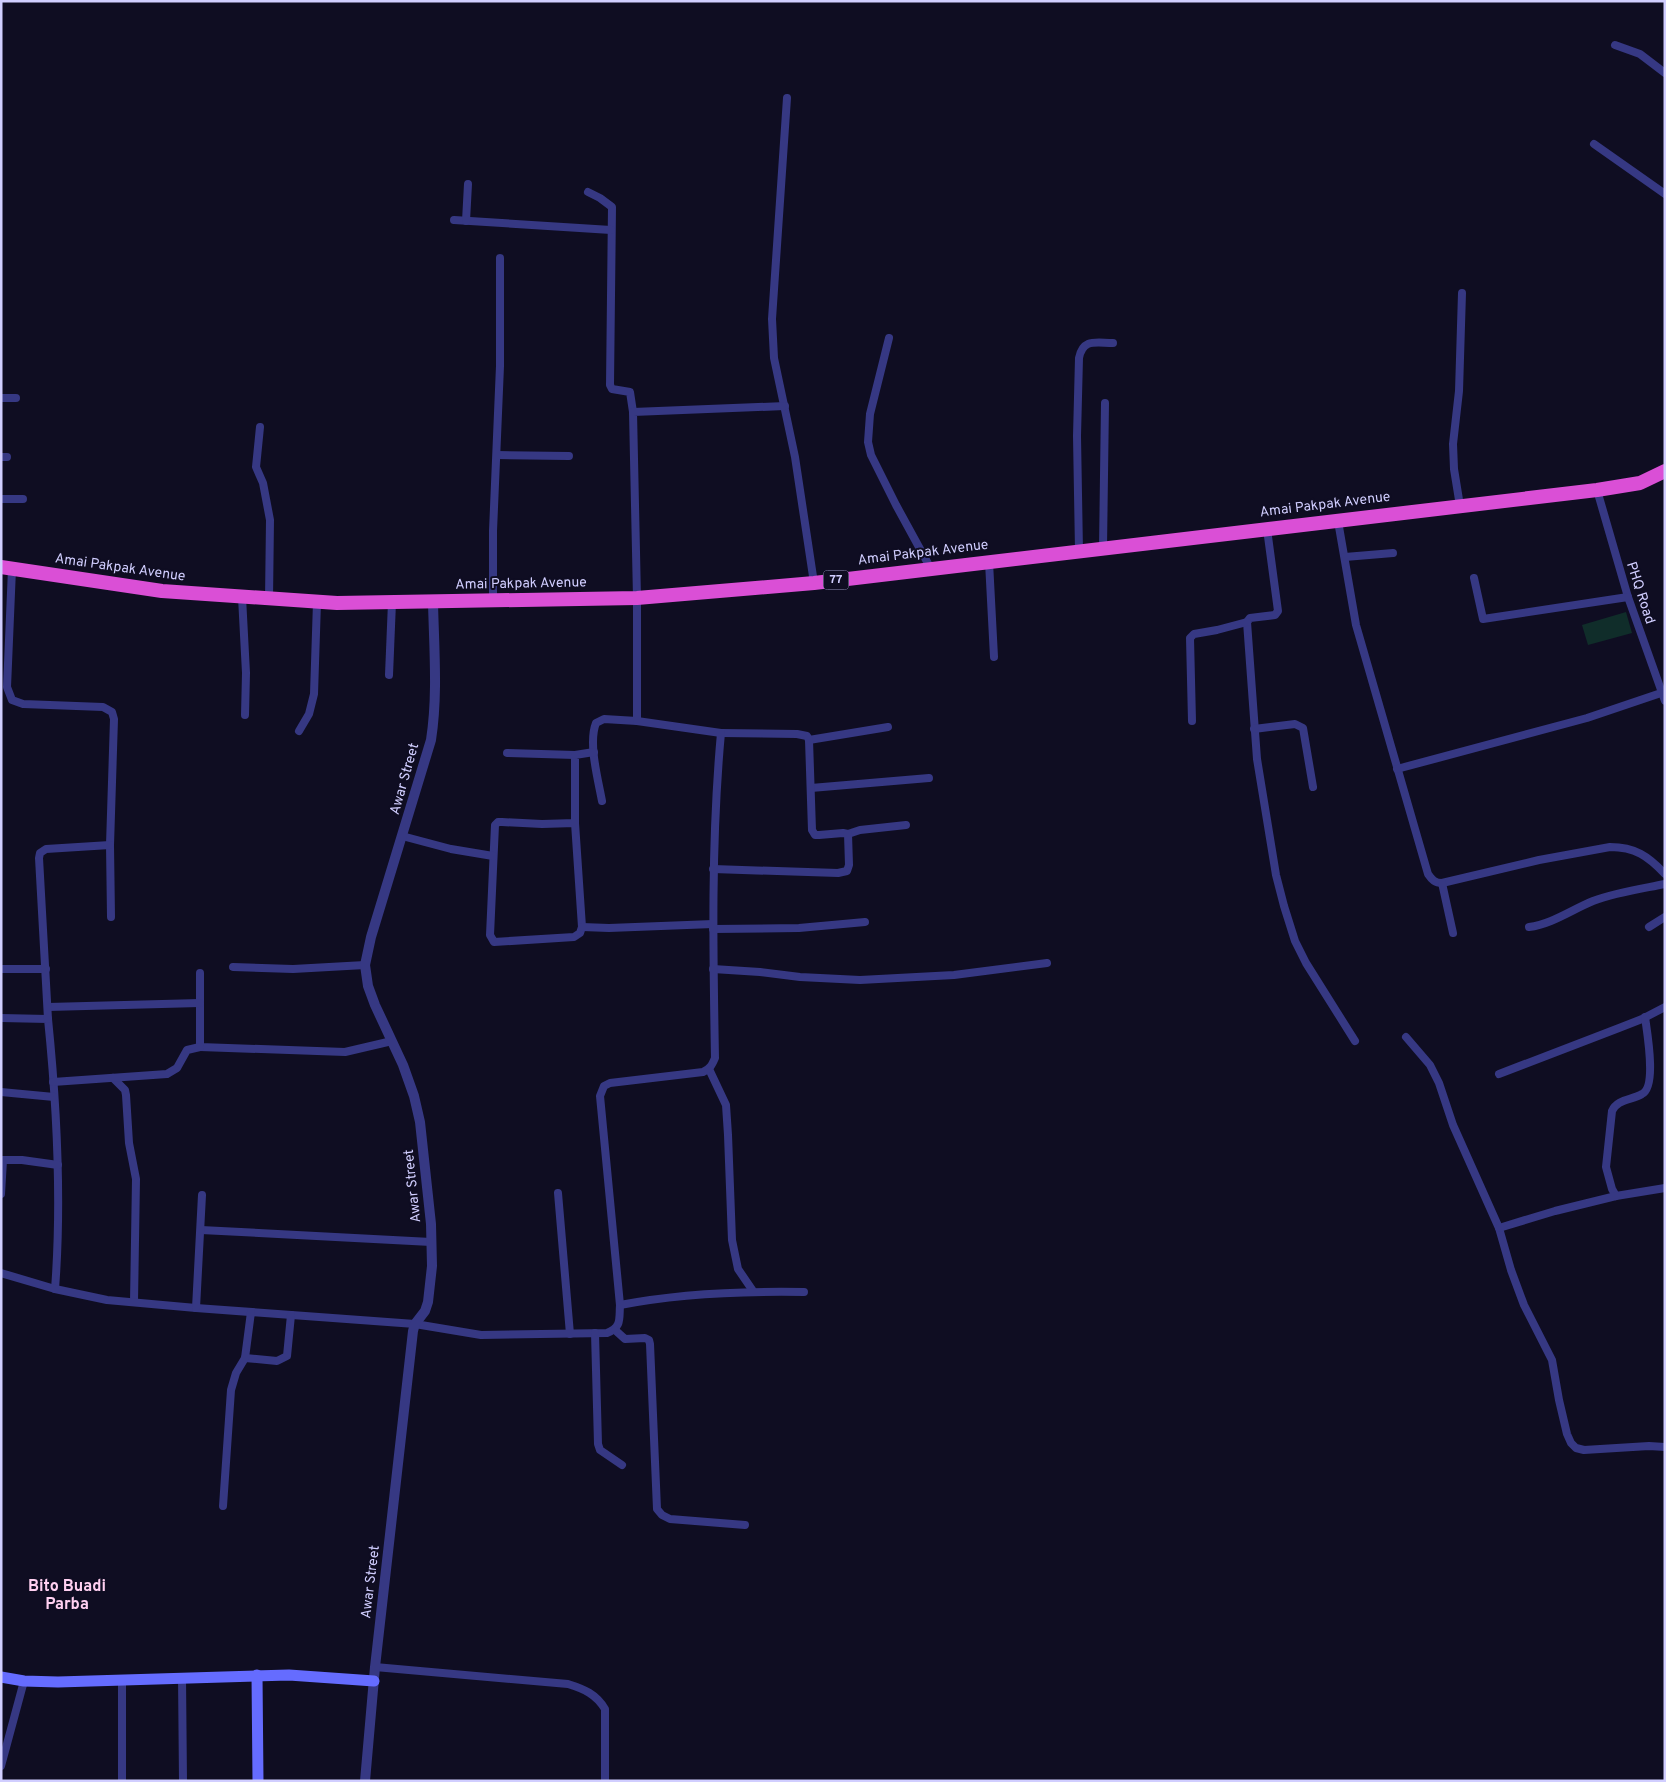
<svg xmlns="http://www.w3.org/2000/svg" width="1666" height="1782" viewBox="0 0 1666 1782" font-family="Overpass,sans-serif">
<rect width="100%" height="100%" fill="#0f0d22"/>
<polygon fill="#102d2a" points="1626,612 1632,633 1588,645 1582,625"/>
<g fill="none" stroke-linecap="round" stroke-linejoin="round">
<g stroke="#363883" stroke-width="8">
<polyline points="1615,45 1640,54 1665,73"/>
<polyline points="787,98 772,319 774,358 795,457 814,583"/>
<polyline points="1594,144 1665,194"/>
<polyline points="588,192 600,198 612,207 610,385 612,389 630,392 633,412"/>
<polyline points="454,220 611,230"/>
<polyline points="466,221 468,184"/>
<polyline points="889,338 870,414 868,442 871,455 896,505 931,569"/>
<polyline points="1,398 16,398"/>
<polyline points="260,427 256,467 263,483 270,520 269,599"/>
<polyline points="497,455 569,456"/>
<polyline points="1,457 7,457"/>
<polyline points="1597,490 1628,597 1665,701"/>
<polyline points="1,499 23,499"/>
<polyline points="1460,506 1454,469 1453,444 1459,391 1462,293"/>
<path d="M 1338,521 L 1356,625 L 1428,874 C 1432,880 1435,883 1442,883 L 1539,860 L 1610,847 C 1635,847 1648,856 1665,874"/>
<polyline points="1267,529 1278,611 1275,615 1250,618 1247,622 1257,759 1276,875 1284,906 1295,941 1306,963 1355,1041"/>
<polyline points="1103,548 1105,403"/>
<path d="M 1079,551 L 1077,436 L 1079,358 C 1083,338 1096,343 1113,343"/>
<polyline points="1345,557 1393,553"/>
<polyline points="989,562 994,657"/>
<polyline points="12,569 7,687 12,700 23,704 103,707 112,712 114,719 110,845 111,917"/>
<polyline points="1474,578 1483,619 1628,597"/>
<polyline points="242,597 246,673 245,715"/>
<polyline points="493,601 493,531 500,366 500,258"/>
<polyline points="389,675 392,602"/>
<polyline points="1192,721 1190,638 1194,634 1217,630 1247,622"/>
<polyline points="1254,729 1295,724 1303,728 1313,787"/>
<polyline points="299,731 309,714 314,694 317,602"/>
<polyline points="809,740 888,727"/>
<polyline points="507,753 575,755"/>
<polyline points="1397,769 1587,718 1661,693"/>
<polyline points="811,788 929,778"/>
<path d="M 602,801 C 598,779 588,743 596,723 L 604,719 L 637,721"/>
<polyline points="575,823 542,824 502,822 498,822 495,825 490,935 494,942 574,937 580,933 582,927 575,823 575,755 594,752"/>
<polyline points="848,834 860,830 906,825"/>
<polyline points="402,836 451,849 493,856"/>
<polyline points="713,869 838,873 847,871 849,865 848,834 843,833 819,835 815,835 812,830 809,740 807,736 797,734 721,733"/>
<polyline points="1442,883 1453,933"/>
<polyline points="582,927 609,928 713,924"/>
<path d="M 1529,927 C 1552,924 1571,910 1593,901 C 1617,892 1640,889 1665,884"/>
<polyline points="1649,927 1665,917"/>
<polyline points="713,929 799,928 865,922"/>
<polyline points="233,967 293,969 365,965"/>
<polyline points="1,969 46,969"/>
<polyline points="713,969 760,972 800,977 860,980 954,975 1047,963"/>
<polyline points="200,973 200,1047 345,1052 392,1041"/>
<polyline points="48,1007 200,1003"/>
<path d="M 1,1018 L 48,1019 C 57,1108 62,1199 55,1289"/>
<polyline points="48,1019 39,858 40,853 46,849 110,845"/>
<polyline points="1406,1037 1430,1065 1439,1083 1453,1125 1499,1228 1511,1270 1524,1305 1552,1360 1559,1400 1567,1434 1571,1443 1576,1448 1584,1450 1649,1446 1665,1447"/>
<polyline points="709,1069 726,1105 728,1135 732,1240 738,1269 753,1291"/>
<polyline points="1499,1074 1619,1028 1642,1019 1665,1007"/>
<polyline points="113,1078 125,1090 126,1095 129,1143 136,1179 134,1302"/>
<polyline points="53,1082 167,1074 177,1068 187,1050 200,1047"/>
<polyline points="1,1092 54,1097"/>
<polyline points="1,1160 3,1160 1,1194"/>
<polyline points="3,1160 22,1160 58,1165"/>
<polyline points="558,1193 570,1334"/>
<path d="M 1616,1196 L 1612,1189 L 1606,1167 L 1612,1111 C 1617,1099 1632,1100 1642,1094 C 1657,1087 1647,1032 1645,1017"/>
<polyline points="1499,1228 1555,1211 1616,1196 1665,1188"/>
<polyline points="201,1230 431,1242"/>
<path d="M 1,1273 L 55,1289 L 107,1300 L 196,1308 L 415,1324 L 481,1335 L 607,1333 C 622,1327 619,1319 620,1305 L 600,1096 L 604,1086 L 610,1083 L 703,1072 C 710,1069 712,1065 715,1058 C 713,949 711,841 721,733 L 637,721 L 637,598 L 633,412 L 785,406"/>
<path d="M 620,1305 C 681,1293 742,1291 804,1292"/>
<polyline points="196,1308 202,1195"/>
<polyline points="615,1330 625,1339 645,1338 649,1340 650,1344 657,1509 662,1515 670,1519 745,1525"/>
<polyline points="595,1333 598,1444 600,1450 622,1465"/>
<polyline points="245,1358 277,1361 287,1356 291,1315"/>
<polyline points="223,1506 231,1390 236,1373 245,1358 251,1312"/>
<path d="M 375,1667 L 568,1684 C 584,1689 596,1694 605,1709 L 605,1781"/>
<polyline points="182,1677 183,1781"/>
<polyline points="122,1681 122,1781"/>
<polyline points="1,1766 24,1681"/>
</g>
<path stroke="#363883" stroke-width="10" d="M 365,1781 L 375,1667 L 413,1331 L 415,1324 L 425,1311 L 428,1302 L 432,1266 L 431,1224 L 420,1122 L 414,1096 L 403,1065 L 375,1005 L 368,986 L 365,965 L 371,937 L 431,740 C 438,695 434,648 433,602"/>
<g stroke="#656cff" stroke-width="11">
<polyline points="257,1675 258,1781"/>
<polyline points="1,1677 24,1681 58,1682 289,1675 374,1681"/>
</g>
<polyline stroke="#da4fd6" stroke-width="14" points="1,567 162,591 337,603 637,598 814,583 1597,490 1640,483 1665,471"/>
</g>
<g text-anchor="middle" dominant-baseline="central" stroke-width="4" stroke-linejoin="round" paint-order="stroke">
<rect fill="#0f0d22" stroke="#9794bd" stroke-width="1" x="823.5" y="570.5" width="25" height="19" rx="4"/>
<g font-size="12" font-weight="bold" fill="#d1ceff">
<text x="836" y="580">77</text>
</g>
<g font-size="14" fill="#d1ceff" stroke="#0f0d22">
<text transform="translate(1325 505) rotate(-7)">Amai Pakpak Avenue</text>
<text transform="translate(923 553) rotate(-7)">Amai Pakpak Avenue</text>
<text transform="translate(120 568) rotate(8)">Amai Pakpak Avenue</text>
<text transform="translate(521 584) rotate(-1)">Amai Pakpak Avenue</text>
<text transform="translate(1640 593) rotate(72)">PHQ Road</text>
<text transform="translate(405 779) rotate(-74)">Awar Street</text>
<text transform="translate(413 1186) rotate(-96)">Awar Street</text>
<text transform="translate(371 1582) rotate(-83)">Awar Street</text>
</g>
<g font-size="16" font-weight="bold" fill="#ffd0f1" stroke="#0f0d22">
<text x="67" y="1587">Bito Buadi<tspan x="67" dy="18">Parba</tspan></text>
</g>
</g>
<rect width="1666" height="1782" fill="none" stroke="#d1ceff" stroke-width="5"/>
</svg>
